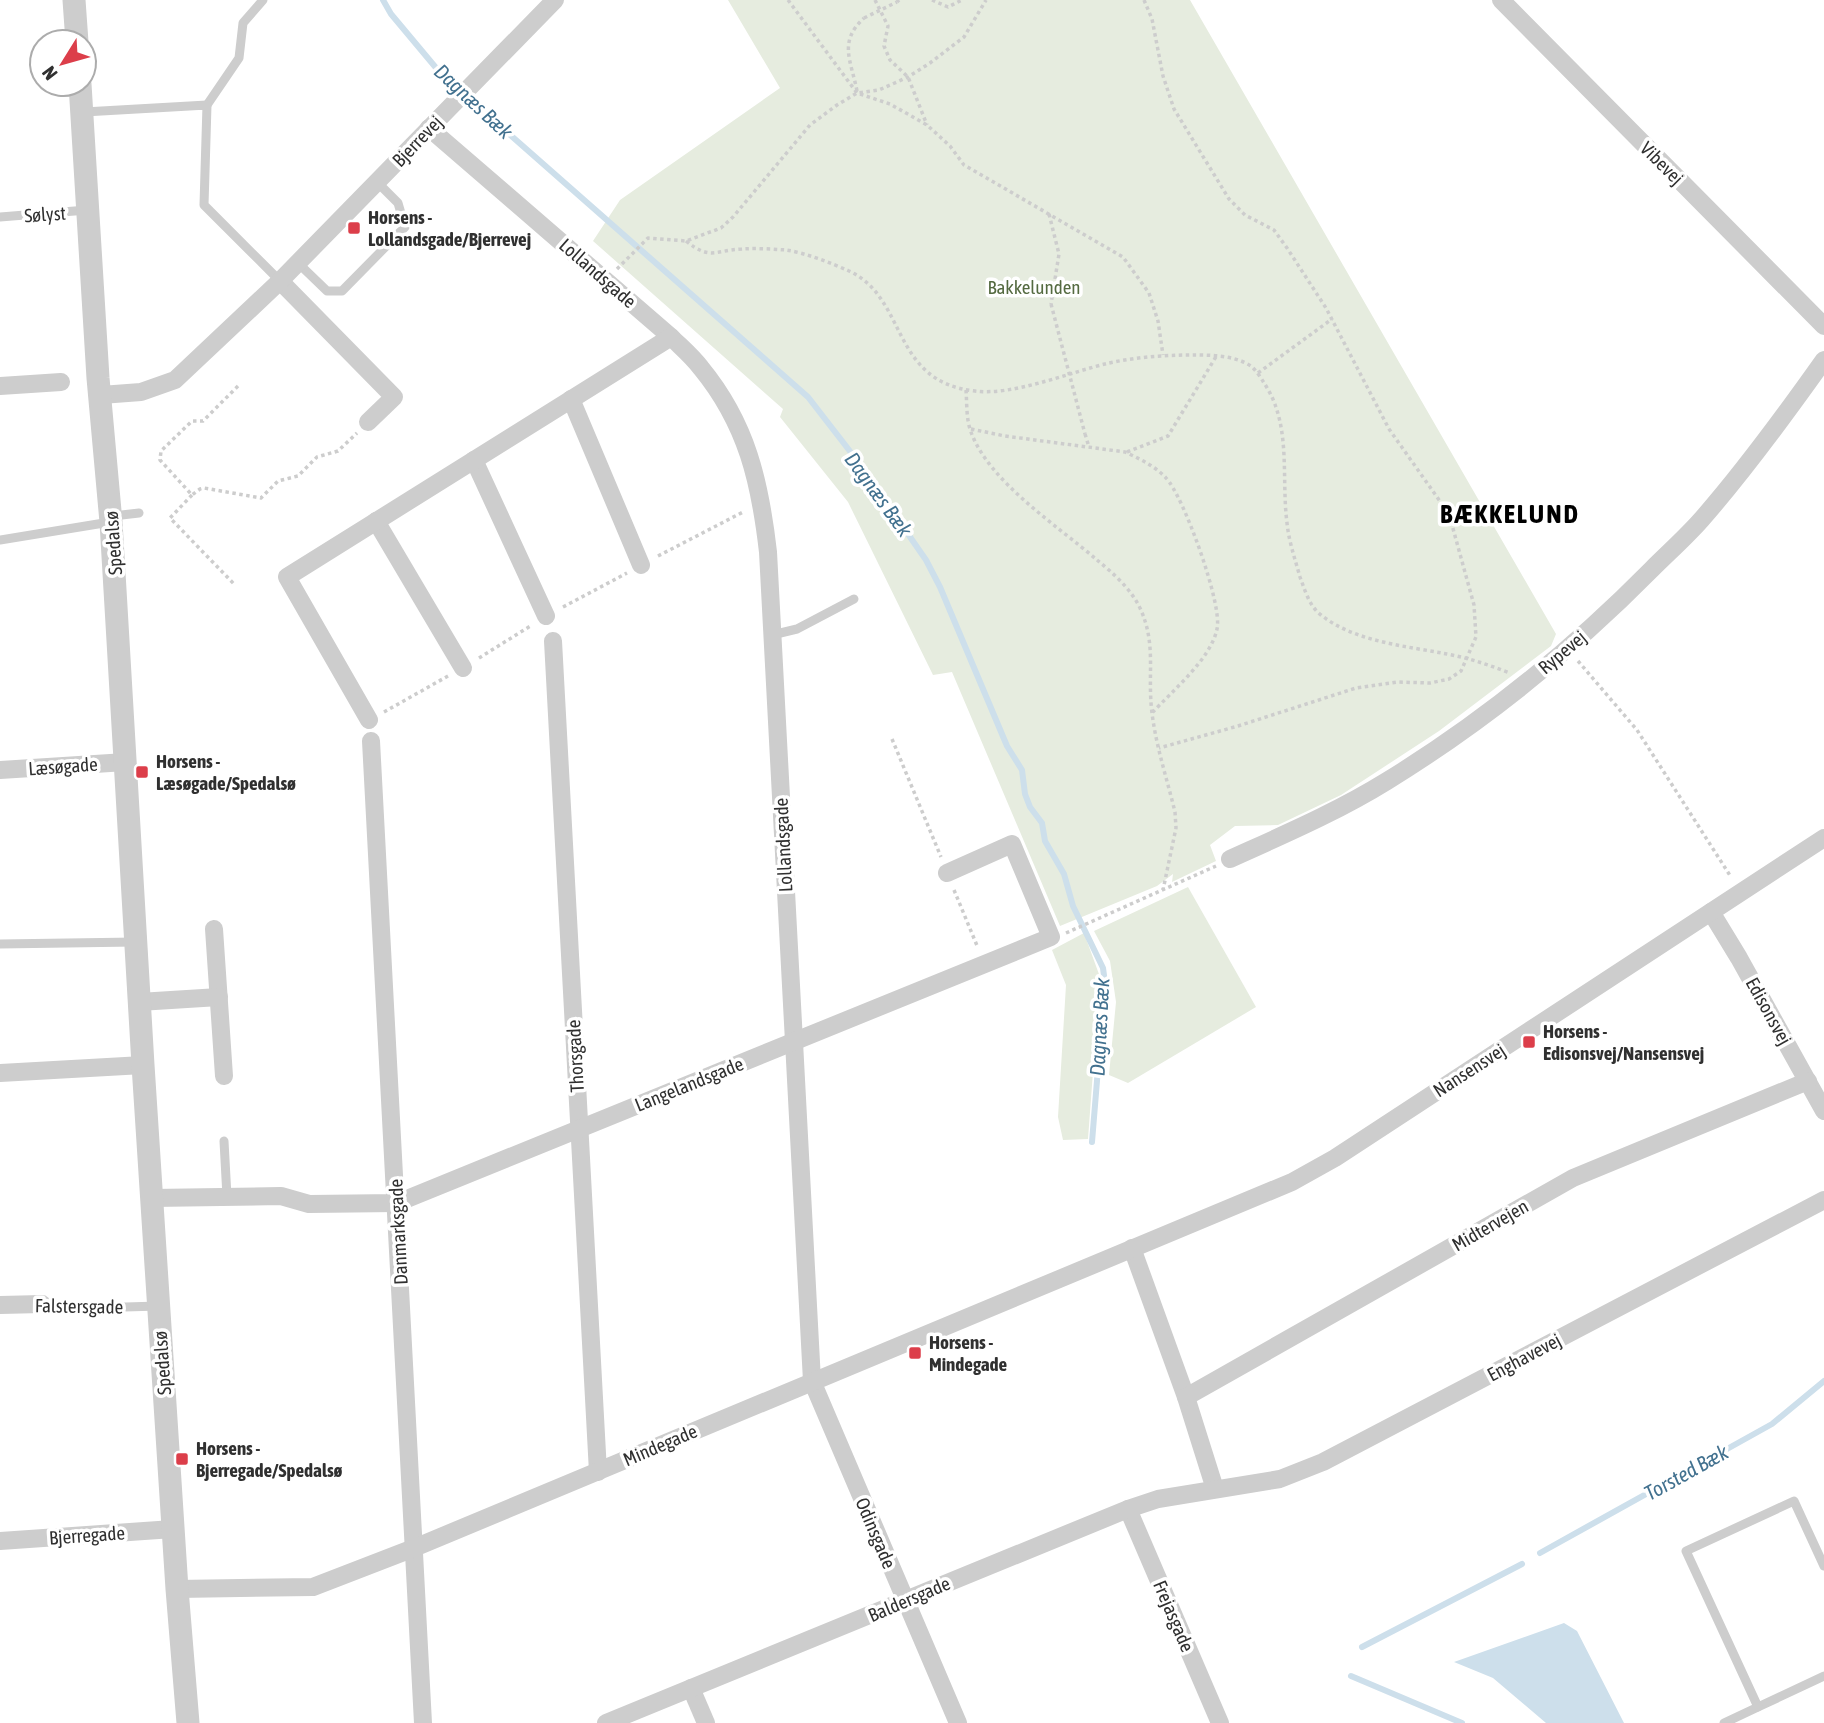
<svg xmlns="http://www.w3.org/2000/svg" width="1824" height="1723" viewBox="0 0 1824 1723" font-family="'Asap Condensed',sans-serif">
<rect width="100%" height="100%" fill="#fff"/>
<g fill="#e6ecdf">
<polygon points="728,0 1190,0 1556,634 1551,646 1439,731 1341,795 1278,825 1235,826 1210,845 1216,861 1172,882 1173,874 1157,886 1060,926 952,672 933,675 848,502 780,417 783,409 593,241 620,200 780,88"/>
<polygon points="1188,887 1256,1007 1128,1083 1109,1075 1116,1002 1110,961 1094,931"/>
<polygon points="1084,933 1100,977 1088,1139 1063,1140 1058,1117 1066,985 1052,950"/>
</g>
<polygon fill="#cddfeb" points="1564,1623 1577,1631 1624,1723 1546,1723 1493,1678 1454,1662"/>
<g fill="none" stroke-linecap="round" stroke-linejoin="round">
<g stroke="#cddfeb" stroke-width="6">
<polyline points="383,0 391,14 442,75 808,397 856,459 926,560 940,587 1007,746 1022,770 1025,794 1030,807 1042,823 1045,841 1064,874 1073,906 1103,968 1105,983 1092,1142"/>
<polyline points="1540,1553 1772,1424 1824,1381"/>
<polyline points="1362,1647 1522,1564"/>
<polyline points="1351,1676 1462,1723"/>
</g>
<g stroke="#cdcdcd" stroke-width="3.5" stroke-dasharray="3.5 3.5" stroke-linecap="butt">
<polyline points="788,0 857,93 890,104 927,125 950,146 964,165 1123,257 1149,293 1158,321 1163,355"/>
<polyline points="875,0 888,26 884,46 890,60 908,77 927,125"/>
<polyline points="932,0 948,7 962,0"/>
<polyline points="1144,0 1152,19 1163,76 1174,109 1229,199 1245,215 1274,230 1287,248 1326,308 1389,429 1449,514 1474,605 1476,637 1461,671 1449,679 1430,683 1397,682 1356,688 1238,726 1159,748"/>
<polyline points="897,2 899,0"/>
<path d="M 857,91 C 851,60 838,42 864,18"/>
<polyline points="1049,214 1059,254 1051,304"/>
<path d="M 686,241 C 711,261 715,250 742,249 C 756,248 772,249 786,250 C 806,253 831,263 849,271 C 908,298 890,382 975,391 C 1014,396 1070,372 1109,363 C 1137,357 1164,355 1192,355 C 1211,355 1234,355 1251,366 C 1256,370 1261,378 1264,383 C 1292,424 1281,477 1287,523 C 1289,542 1295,559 1300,577 C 1305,590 1309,606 1321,615 C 1355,642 1406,646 1447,654 C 1469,658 1489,665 1510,673"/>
<polyline points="617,269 648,238 686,241 721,228 733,217 810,125 837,105 857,93 879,90 908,77 930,63 964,37 986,0"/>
<polyline points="1258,373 1332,319"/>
<polyline points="238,386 203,421 192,421 161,451 160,460 192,495 200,489 204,488 261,498 278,481 298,476 317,457 338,451 357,433"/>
<path d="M 966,390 C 967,403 966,419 971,432 C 989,482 1058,526 1097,560 C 1113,573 1131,589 1140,608 C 1157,645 1147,674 1152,713 C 1156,746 1167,779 1175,812 L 1176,828 L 1163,890"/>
<path d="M 971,429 L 1005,436 L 1125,452 C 1140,459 1155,466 1166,478 C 1183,495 1223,605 1217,629 C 1211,659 1172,691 1152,713"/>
<polyline points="1085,434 1089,447"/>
<polyline points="1127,452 1168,436 1217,355"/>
<polyline points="192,495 170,518 234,584"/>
<polyline points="658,556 745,511"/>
<polyline points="563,607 627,573"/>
<polyline points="479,658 532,625"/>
<polyline points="1578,661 1637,730 1731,877"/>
<polyline points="384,712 448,676"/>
<polyline points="892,739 941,857"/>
<polyline points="954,890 978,948"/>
<polyline points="1066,933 1216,866"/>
</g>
<g stroke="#cdcdcd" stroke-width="9">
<polyline points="207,105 239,58 243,23 263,0"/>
<polyline points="84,112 207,105 204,205 280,281"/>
<polyline points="0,217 87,210"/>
<polyline points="298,263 327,291 342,291 405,227 398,203 377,182"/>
<polyline points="113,516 139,513"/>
<polyline points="0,540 110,522"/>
<polyline points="772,635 797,629 854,599"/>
<polyline points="0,944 135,942"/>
<polyline points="224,1141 227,1197"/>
<polyline points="42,1304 58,1309 159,1306"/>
<polyline points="1824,1566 1794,1501 1686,1551 1758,1707 1824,1676"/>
<polyline points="1724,1723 1758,1707"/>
</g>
<g stroke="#cdcdcd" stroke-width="18">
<polyline points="1501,0 1824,326"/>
<path d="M 429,128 L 671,337 C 681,347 692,356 701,368 C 747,424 760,482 768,552 L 812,1381 L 958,1723"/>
<polyline points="280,281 394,397 368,422"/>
<polyline points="0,386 61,382"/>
<polyline points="101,395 141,392 175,380 280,281 555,0"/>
<polyline points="571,399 641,565"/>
<polyline points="474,460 546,616"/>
<polyline points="376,521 463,668"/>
<polyline points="553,641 598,1472"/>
<polyline points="369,720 287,577 671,337"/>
<polyline points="371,741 423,1723"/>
<polyline points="0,770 126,762"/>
<path d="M 1230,859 C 1283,835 1337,812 1387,781 C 1483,722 1573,649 1652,569 C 1668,553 1686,537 1701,520 C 1745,470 1785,415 1824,360"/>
<polyline points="1711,912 1739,958 1824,1111"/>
<polyline points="214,929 224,1076"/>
<polyline points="139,1002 219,997"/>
<polyline points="0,1073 143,1065"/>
<polyline points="152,1198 281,1196 309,1204 397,1203 1051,937 1012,844 947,873"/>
<polyline points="1132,1248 1186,1397 1215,1489"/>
<polyline points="0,1305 42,1304"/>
<polyline points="1186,1397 1573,1178 1808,1081"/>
<polyline points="1128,1509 1220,1723"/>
<polyline points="0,1541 173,1529"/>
<polyline points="177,1589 313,1587 414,1548 1292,1182 1335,1158 1824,838"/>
<polyline points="691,1688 706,1723"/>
<polyline points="606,1723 1128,1509 1158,1499 1280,1479 1323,1462 1824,1200"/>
</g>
<g stroke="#cdcdcd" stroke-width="23">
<polyline points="74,0 77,42"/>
<polyline points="80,84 98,378 111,522 143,1065 177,1589 188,1723"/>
</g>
<g stroke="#cdcdcd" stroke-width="3.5" stroke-dasharray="3.5 3.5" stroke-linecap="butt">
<polyline points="864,18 897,2"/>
<polyline points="1051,304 1085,434"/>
</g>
</g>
<g fill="#dc3e4a" stroke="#fff" stroke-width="2.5">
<rect x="347" y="221" width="14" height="14" rx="3.5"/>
<rect x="135" y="765" width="14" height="14" rx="3.5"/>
<rect x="1522" y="1035" width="14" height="14" rx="3.5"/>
<rect x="908" y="1346" width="14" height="14" rx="3.5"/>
<rect x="175" y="1452" width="14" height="14" rx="3.5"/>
</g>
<g text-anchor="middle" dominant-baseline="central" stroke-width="7" stroke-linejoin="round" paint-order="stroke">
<g font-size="19" fill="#303030" stroke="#fff">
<text transform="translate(417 141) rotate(-46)">Bjerrevej</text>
<text transform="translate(1662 163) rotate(45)">Vibevej</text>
<text transform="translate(45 214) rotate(-4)">Sølyst</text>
<text transform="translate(598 273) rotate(41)">Lollandsgade</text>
<text transform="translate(113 543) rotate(-94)">Spedalsø</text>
<text transform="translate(1562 652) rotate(-40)">Rypevej</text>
<text transform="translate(63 766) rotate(-4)">Læsøgade</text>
<text transform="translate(783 845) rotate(-93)">Lollandsgade</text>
<text transform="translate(1769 1011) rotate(61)">Edisonsvej</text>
<text transform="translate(575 1056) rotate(-93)">Thorsgade</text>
<text transform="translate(1469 1070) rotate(-33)">Nansensvej</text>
<text transform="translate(689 1084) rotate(-22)">Langelandsgade</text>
<text transform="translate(1490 1225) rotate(-30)">Midtervejen</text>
<text transform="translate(398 1232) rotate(-93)">Danmarksgade</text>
<text transform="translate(79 1306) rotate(1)">Falstersgade</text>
<text transform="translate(1524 1357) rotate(-28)">Enghavevej</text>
<text transform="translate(162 1363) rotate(-94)">Spedalsø</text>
<text transform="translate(660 1445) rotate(-23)">Mindegade</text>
<text transform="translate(876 1533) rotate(67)">Odinsgade</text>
<text transform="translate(87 1535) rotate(-4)">Bjerregade</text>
<text transform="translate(909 1599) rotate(-23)">Baldersgade</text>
<text transform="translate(1174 1616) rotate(67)">Frejasgade</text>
</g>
<g font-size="19" font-weight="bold" fill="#303030" stroke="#fff" text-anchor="start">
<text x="368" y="217">Horsens -<tspan x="368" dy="22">Lollandsgade/Bjerrevej</tspan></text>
<text x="156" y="761">Horsens -<tspan x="156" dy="22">Læsøgade/Spedalsø</tspan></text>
<text x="1543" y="1031">Horsens -<tspan x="1543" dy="22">Edisonsvej/Nansensvej</tspan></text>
<text x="929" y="1342">Horsens -<tspan x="929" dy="22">Mindegade</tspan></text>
<text x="196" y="1448">Horsens -<tspan x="196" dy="22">Bjerregade/Spedalsø</tspan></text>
</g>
<g font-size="19" fill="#546a40" stroke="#fff">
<text x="1034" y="287">Bakkelunden</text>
</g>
<g font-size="21" font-style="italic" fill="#42718f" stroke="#fff">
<text transform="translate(474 101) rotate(43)">Dagnæs Bæk</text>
<text transform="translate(879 494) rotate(54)">Dagnæs Bæk</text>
<text transform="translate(1099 1027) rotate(-87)">Dagnæs Bæk</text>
<text transform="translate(1686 1472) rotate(-29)">Torsted Bæk</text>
</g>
<g font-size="26" font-weight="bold" letter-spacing="2" fill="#000" stroke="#fff">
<text x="1510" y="514">BÆKKELUND</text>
</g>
</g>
<g transform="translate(63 63) rotate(233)"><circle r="33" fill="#ffffff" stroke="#acacac" stroke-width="2"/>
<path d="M0-5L12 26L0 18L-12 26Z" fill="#dc3e4a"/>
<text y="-10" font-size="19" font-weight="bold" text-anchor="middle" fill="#303030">N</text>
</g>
</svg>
